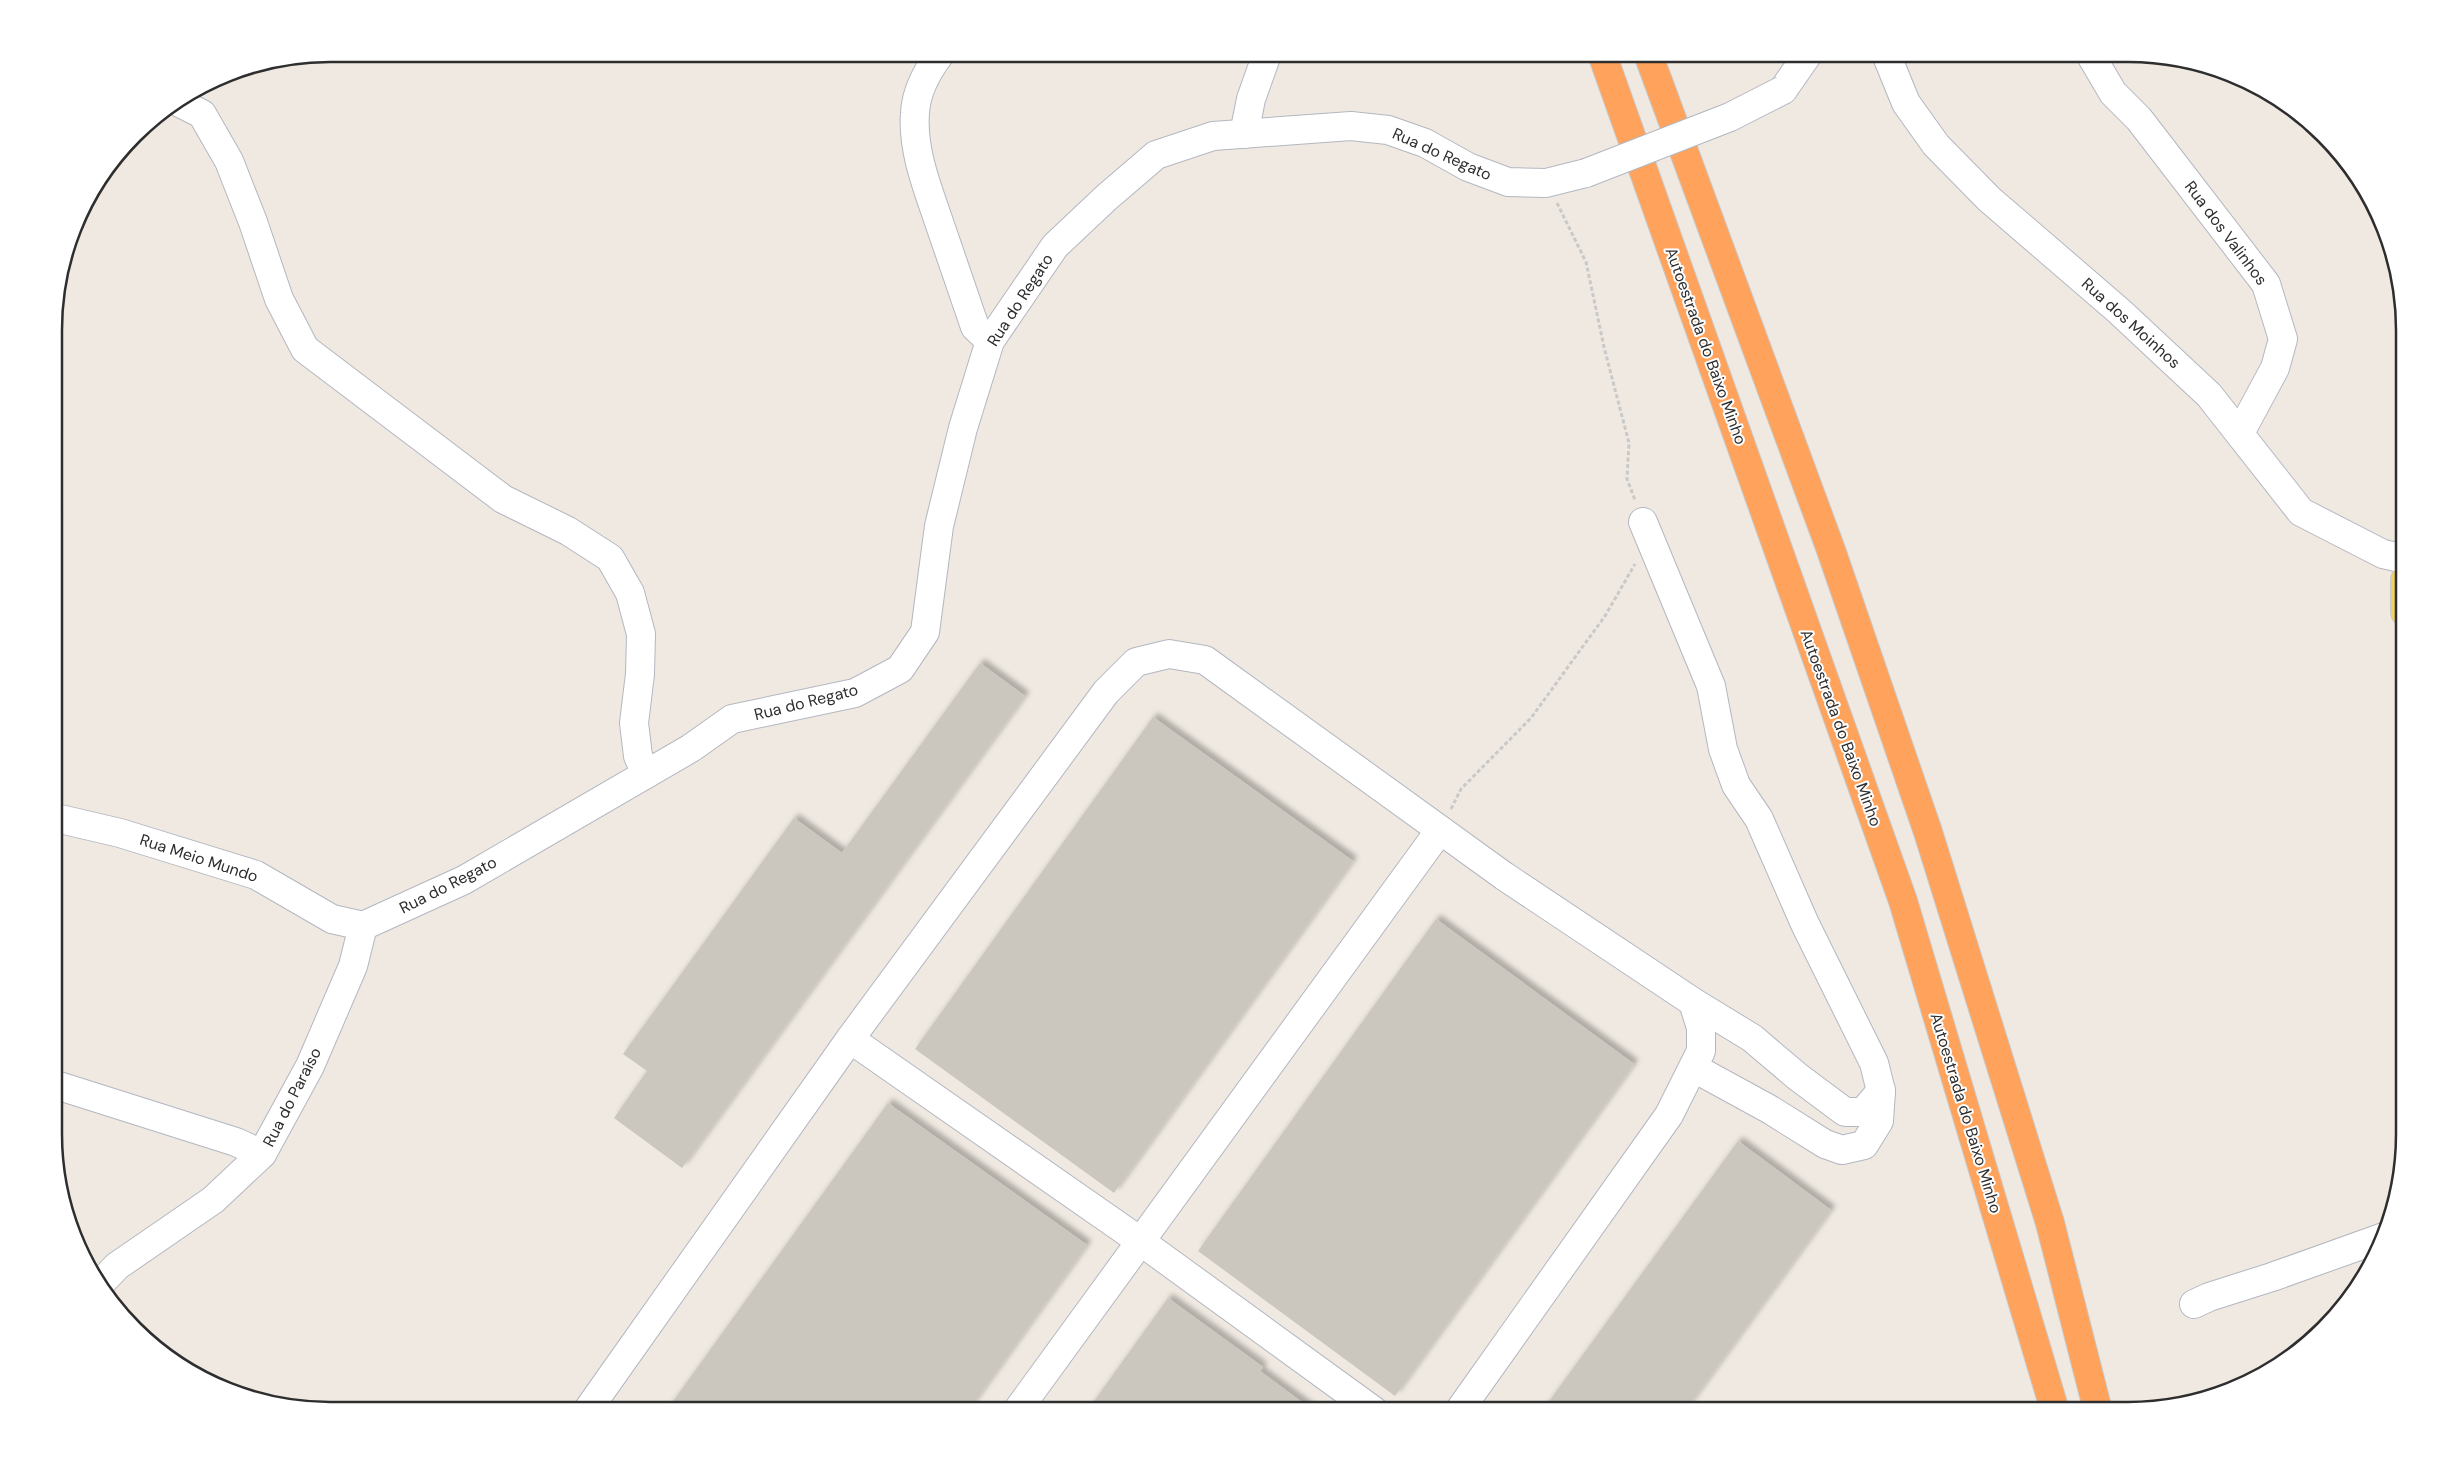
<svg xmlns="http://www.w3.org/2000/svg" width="2459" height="1465" viewBox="0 0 2459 1465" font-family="'DM Sans',sans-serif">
<defs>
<filter id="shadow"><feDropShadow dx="4.5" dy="-4.5" stdDeviation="2.5" flood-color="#0004"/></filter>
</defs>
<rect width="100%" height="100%" fill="#efe9e1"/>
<g fill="#cbc7bf" filter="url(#shadow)">
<polygon points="980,663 1025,696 682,1168 614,1118 647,1071 623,1054 794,818 842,853"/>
<polygon points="1153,717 1353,861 1114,1193 915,1049"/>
<polygon points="1436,919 1634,1064 1395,1396 1198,1251"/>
<polygon points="888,1103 1087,1245 968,1411 666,1411"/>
<polygon points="1738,1141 1831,1210 1685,1411 1542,1411"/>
<polygon points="1168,1298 1263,1367 1260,1371 1314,1411 1087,1411"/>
</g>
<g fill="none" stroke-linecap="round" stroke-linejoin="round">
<defs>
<g id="minor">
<path d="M 940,54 C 928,70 916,92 915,113 C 912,151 928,189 940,225 C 952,259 963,293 975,327 L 990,341"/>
<polyline points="1886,54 1906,103 1936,145 1989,199 2119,311 2209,395 2301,512 2383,554 2405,559"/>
<polyline points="2090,54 2113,93 2139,119 2266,284 2283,339 2275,368 2240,433"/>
<polyline points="1783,90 1808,54"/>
<polyline points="180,103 202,114 229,161 253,222 279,299 305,349 503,499 568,531 610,558 630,593 641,634 640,674 634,723 638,756 646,774"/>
<polyline points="1244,134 1251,99 1267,54"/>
<polyline points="1643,522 1711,686 1723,749 1736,785 1759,819 1805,924 1874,1063 1881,1091 1879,1121 1864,1145 1842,1150 1825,1144 1769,1109 1694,1068"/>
<polyline points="56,818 120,833 256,875 332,919 363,926"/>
<polyline points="363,926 464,880 691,748 732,719 855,693 900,669 925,632 939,526 963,428 990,341 1055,246 1107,197 1156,155 1213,136 1351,126 1388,130 1425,143 1468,167 1508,182 1546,183 1586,173"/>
<polyline points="1693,1002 1752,1038 1798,1077 1845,1112 1863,1112 1881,1091"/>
<polyline points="850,1039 1140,1241 1374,1411"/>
<polyline points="56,1085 236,1142 262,1154"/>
<polyline points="99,1285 117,1266 213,1200 262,1154 310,1066 353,966 363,926"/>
<polyline points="2194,1304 2209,1297 2272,1277 2384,1237"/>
<polyline points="587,1411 850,1039 1106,692 1136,662 1169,654 1205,660 1504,876 1693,1002 1701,1028 1701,1051 1669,1115 1459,1411"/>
<polyline points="1017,1411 1440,830"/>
</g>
<polyline id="major" points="2405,580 2405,612"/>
<g id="highway">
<polyline points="1602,54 1903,901 2055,1411"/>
<polyline points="1648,54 1831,550 1928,832 2050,1223 2098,1411"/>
</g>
</defs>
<use href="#minor" stroke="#b4b7c1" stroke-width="30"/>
<use href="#major" stroke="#c9c9c9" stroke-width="30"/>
<use href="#highway" stroke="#c9c9c9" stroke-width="30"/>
<g stroke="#c9c9c9" stroke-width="3" stroke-dasharray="4 2.5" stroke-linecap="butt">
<polyline points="1557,203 1586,262 1604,347 1629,443 1627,479 1635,500"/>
<polyline points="1451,809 1461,789 1531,718 1605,616 1635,564"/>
</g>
<use href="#minor" stroke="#fff" stroke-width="28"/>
<use href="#major" stroke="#f2d163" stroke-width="28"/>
<use href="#highway" stroke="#ffa35c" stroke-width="28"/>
<defs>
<polyline id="minor-bridge" points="1586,173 1730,117 1783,90"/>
</defs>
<use href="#minor-bridge" stroke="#b4b7c1" stroke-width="30" stroke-linecap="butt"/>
<use href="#minor-bridge" stroke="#fff" stroke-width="28"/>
</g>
<g text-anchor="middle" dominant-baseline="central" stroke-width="4" stroke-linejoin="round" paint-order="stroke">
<g font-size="16" fill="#2e2e2e" stroke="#fff">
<text transform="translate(1442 154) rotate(24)">Rua do Regato</text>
<text transform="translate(2226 233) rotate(53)">Rua dos Valinhos</text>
<text transform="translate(1020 300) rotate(-57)">Rua do Regato</text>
<text transform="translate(2131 323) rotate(42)">Rua dos Moinhos</text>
<text transform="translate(1706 346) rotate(70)">Autoestrada do Baixo Minho</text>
<text transform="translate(806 702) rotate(-14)">Rua do Regato</text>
<text transform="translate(1841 728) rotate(70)">Autoestrada do Baixo Minho</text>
<text transform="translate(199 858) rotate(18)">Rua Meio Mundo</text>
<text transform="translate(448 885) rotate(-27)">Rua do Regato</text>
<text transform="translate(292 1097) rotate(-63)">Rua do Paraíso</text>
<text transform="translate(1966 1113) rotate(73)">Autoestrada do Baixo Minho</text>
</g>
</g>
<path d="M0 0H2459V1465H0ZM330 62H2128A268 268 0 0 1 2396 330V1134A268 268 0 0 1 2128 1402H330A268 268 0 0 1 62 1134V330A268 268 0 0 1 330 62Z" fill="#fff" fill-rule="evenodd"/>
<path fill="none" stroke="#2e2e2e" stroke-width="2.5" d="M330 62H2128A268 268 0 0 1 2396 330V1134A268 268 0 0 1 2128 1402H330A268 268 0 0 1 62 1134V330A268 268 0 0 1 330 62Z"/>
</svg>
